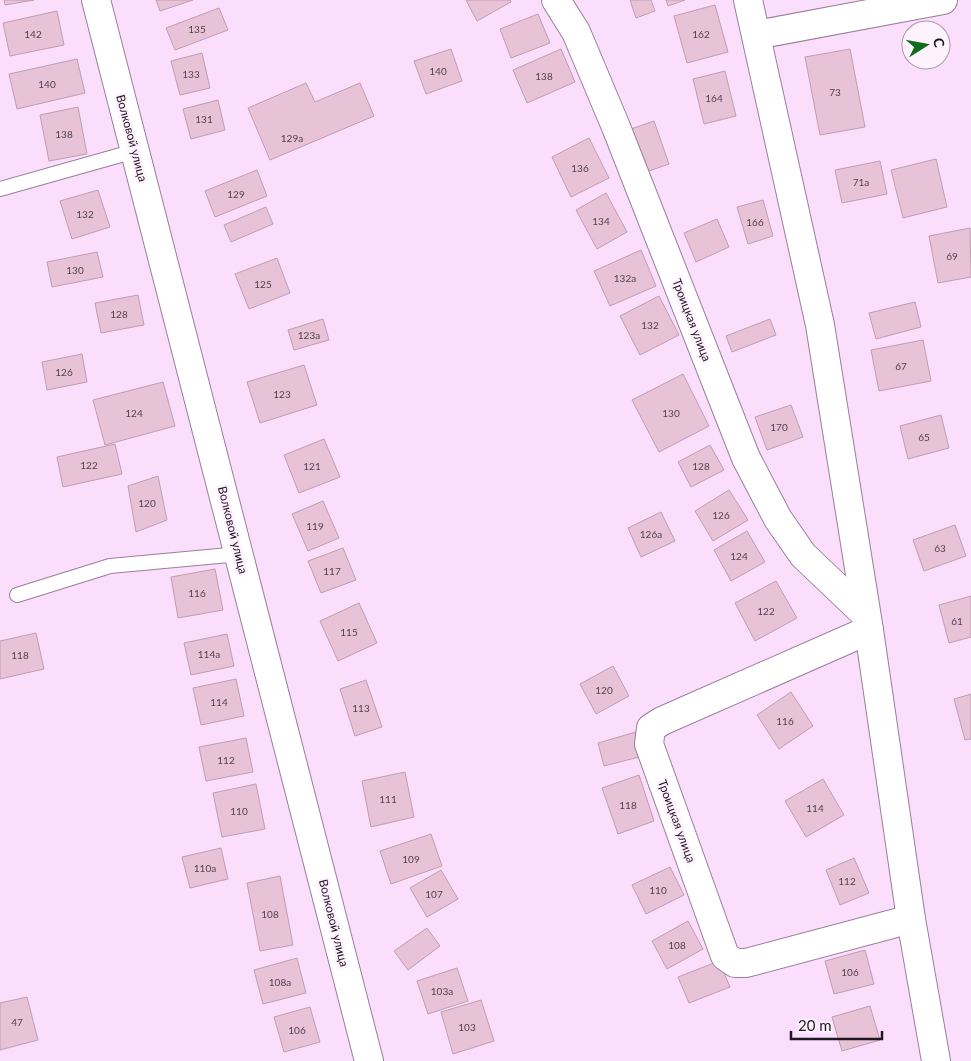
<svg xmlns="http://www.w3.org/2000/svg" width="971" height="1061" viewBox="0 0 971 1061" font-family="Lato,sans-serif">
<rect width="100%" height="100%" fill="#fbdefc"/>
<g fill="#e8c2d7" stroke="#c19db1">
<polygon points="4,0 34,0 5,5"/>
<polygon points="156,0 193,0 160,11"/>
<polygon points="466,0 510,0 511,2 477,21"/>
<polygon points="630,0 651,0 655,11 636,18"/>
<polygon points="666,0 685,0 668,6"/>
<polygon points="715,5 728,52 687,63 674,16"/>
<polygon points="219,8 228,30 175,50 166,28"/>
<polygon points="57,11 64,45 10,56 3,23"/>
<polygon points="538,14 550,43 511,58 500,29"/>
<polygon points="451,49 462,81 426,94 414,61"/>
<polygon points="561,49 575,82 527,103 513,70"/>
<polygon points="850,49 865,127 820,135 805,57"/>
<polygon points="202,53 210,88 180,95 171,61"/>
<polygon points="77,59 85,93 17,109 9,74"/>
<polygon points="725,71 736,116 704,124 693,79"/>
<polygon points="306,83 315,102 360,83 374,116 270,160 248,108"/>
<polygon points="218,100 225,130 191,139 183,109"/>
<polygon points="78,107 87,154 49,161 40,115"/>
<polygon points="654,121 669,164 646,172 631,129"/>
<polygon points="589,138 609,178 571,197 552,157"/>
<polygon points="936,159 947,207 903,218 891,170"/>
<polygon points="880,161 887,194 842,203 835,170"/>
<polygon points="257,170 267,196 215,217 205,191"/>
<polygon points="98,190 110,227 72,239 60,201"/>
<polygon points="606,193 627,232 597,249 576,210"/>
<polygon points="763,200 773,236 748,244 737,207"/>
<polygon points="266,207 273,224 231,242 224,225"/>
<polygon points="717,219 729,247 696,262 684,233"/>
<polygon points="970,228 971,277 938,283 929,236"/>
<polygon points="641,250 656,286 610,306 594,271"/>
<polygon points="97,252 103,277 52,287 47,262"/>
<polygon points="277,258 290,293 249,309 235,274"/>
<polygon points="138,295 144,325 101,333 95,303"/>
<polygon points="659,296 679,335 640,355 620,316"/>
<polygon points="915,302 921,327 876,339 869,313"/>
<polygon points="323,319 329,340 294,350 288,330"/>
<polygon points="770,319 776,335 732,352 726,336"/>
<polygon points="923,340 931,381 879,391 871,350"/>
<polygon points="82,354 87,382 47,390 42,362"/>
<polygon points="304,365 317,405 260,423 247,382"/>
<polygon points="683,374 709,426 659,452 632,400"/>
<polygon points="163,382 175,426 105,445 93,400"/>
<polygon points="791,405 803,437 767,450 755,417"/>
<polygon points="941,415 949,448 908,459 900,426"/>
<polygon points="324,439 340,477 299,493 284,455"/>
<polygon points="115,444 122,474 63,487 57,457"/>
<polygon points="710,445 724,470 691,487 678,462"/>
<polygon points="158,476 167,520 136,532 128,486"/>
<polygon points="729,490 748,520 713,541 695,511"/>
<polygon points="323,501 339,538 308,551 292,514"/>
<polygon points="661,512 675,541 641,557 628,528"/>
<polygon points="955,525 966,556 924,571 913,540"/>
<polygon points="747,531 765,562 731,581 714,550"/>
<polygon points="343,548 356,580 321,593 308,561"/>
<polygon points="215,569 223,610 178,618 171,577"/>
<polygon points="776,581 797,618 755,641 735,603"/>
<polygon points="971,596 971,637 949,643 939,605"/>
<polygon points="359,603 377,643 338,661 320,621"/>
<polygon points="36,633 44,669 0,679 0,641"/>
<polygon points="227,634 234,666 191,675 184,643"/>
<polygon points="613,666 629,696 596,714 580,684"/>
<polygon points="236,679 244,716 201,725 193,688"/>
<polygon points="366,680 382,727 355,736 340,689"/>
<polygon points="791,692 813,726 779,749 757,715"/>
<polygon points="971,694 971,739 965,740 954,699"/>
<polygon points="636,732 643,756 604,766 598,743"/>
<polygon points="246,738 253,772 206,781 199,747"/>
<polygon points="405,772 414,817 371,827 362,781"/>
<polygon points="639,775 654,821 618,834 602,788"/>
<polygon points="823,779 844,815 806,837 785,801"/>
<polygon points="256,784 265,829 222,837 213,793"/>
<polygon points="431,834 442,866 391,884 380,851"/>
<polygon points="221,848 228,879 190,888 182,857"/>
<polygon points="854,858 869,893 840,905 826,870"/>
<polygon points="670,867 684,895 646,914 632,885"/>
<polygon points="441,870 458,899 427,917 410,888"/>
<polygon points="280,876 293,945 260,951 247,883"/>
<polygon points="688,921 703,949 667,969 652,941"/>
<polygon points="427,928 440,946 408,970 394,951"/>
<polygon points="865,950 874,984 834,994 825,961"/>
<polygon points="297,958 306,993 263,1004 254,970"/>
<polygon points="719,961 730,987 689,1003 678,977"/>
<polygon points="457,968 468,1001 428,1014 417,981"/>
<polygon points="27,997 38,1040 0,1050 0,1003"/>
<polygon points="481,1000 494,1041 453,1054 441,1012"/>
<polygon points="870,1006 880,1040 842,1051 832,1017"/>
<polygon points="310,1007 320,1042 284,1052 274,1017"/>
</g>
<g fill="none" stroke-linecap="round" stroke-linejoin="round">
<defs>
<g id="lane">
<polyline points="0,189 135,151"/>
<polyline points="17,595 110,566 240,554"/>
</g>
<g id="street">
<polyline points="96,0 369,1061"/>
<polyline points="556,0 576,32 616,127 746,458 778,519 803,555 866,615"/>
<polyline points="748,0 820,325 869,630 911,919 936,1061"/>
<polyline points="756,35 943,0"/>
<polyline points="869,630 662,721 651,728 649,744 725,956 735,963 746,963 911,919"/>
</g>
</defs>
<use href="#lane" stroke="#997f9b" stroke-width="16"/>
<use href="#street" stroke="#997f9b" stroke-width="30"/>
<use href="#lane" stroke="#fff" stroke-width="14"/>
<use href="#street" stroke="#fff" stroke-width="28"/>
</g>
<g text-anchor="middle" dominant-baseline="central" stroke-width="5" stroke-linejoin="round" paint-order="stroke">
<g font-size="10" fill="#53424e">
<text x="197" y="29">135</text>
<text x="33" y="34">142</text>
<text x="701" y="34">162</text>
<text x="438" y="71">140</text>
<text x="191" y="74">133</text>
<text x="544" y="76">138</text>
<text x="47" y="84">140</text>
<text x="835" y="92">73</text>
<text x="714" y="98">164</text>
<text x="204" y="119">131</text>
<text x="64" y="134">138</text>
<text x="292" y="138">129а</text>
<text x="580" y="168">136</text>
<text x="861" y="182">71а</text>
<text x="236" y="194">129</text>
<text x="85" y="214">132</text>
<text x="601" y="221">134</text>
<text x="755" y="222">166</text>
<text x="952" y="256">69</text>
<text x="75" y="270">130</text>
<text x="625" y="278">132а</text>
<text x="263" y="284">125</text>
<text x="119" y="314">128</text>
<text x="650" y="325">132</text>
<text x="309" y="335">123а</text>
<text x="901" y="366">67</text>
<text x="64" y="372">126</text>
<text x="282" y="394">123</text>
<text x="134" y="413">124</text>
<text x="671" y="413">130</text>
<text x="779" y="427">170</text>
<text x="924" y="437">65</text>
<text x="89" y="465">122</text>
<text x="312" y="466">121</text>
<text x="701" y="466">128</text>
<text x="147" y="503">120</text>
<text x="721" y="515">126</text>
<text x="315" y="526">119</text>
<text x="651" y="534">126а</text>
<text x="940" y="548">63</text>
<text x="739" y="556">124</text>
<text x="332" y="571">117</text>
<text x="197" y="593">116</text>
<text x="766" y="611">122</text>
<text x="957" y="621">61</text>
<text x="349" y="632">115</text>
<text x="209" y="654">114а</text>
<text x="20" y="655">118</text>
<text x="604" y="690">120</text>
<text x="219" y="702">114</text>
<text x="361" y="708">113</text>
<text x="785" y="721">116</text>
<text x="226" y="760">112</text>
<text x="388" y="799">111</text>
<text x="628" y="805">118</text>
<text x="815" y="808">114</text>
<text x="239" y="811">110</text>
<text x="411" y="859">109</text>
<text x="205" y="868">110а</text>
<text x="847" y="881">112</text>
<text x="658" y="890">110</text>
<text x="434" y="894">107</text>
<text x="270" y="914">108</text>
<text x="677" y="945">108</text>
<text x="850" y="972">106</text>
<text x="280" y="982">108а</text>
<text x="442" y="991">103а</text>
<text x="17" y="1022">47</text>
<text x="467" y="1027">103</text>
<text x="297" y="1030">106</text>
</g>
<g font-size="12" fill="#211721" stroke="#fdf2fe">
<text transform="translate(132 138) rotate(75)">Волковой улица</text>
<text transform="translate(692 320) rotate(69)">Троицкая улица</text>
<text transform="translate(233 530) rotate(76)">Волковой улица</text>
<text transform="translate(677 821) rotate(70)">Троицкая улица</text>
<text transform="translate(334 923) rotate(76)">Волковой улица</text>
</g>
</g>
<g transform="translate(926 45) rotate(79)"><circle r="24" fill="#fdf2fe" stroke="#a59aa6"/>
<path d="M0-4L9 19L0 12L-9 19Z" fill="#0c6d1a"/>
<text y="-8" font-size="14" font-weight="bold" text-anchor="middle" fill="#211721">С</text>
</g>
<path d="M791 1031v8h91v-8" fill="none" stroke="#211721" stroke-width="2.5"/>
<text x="798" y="1031" font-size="15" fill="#211721" stroke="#fdf2fe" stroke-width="4" paint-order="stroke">20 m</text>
</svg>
